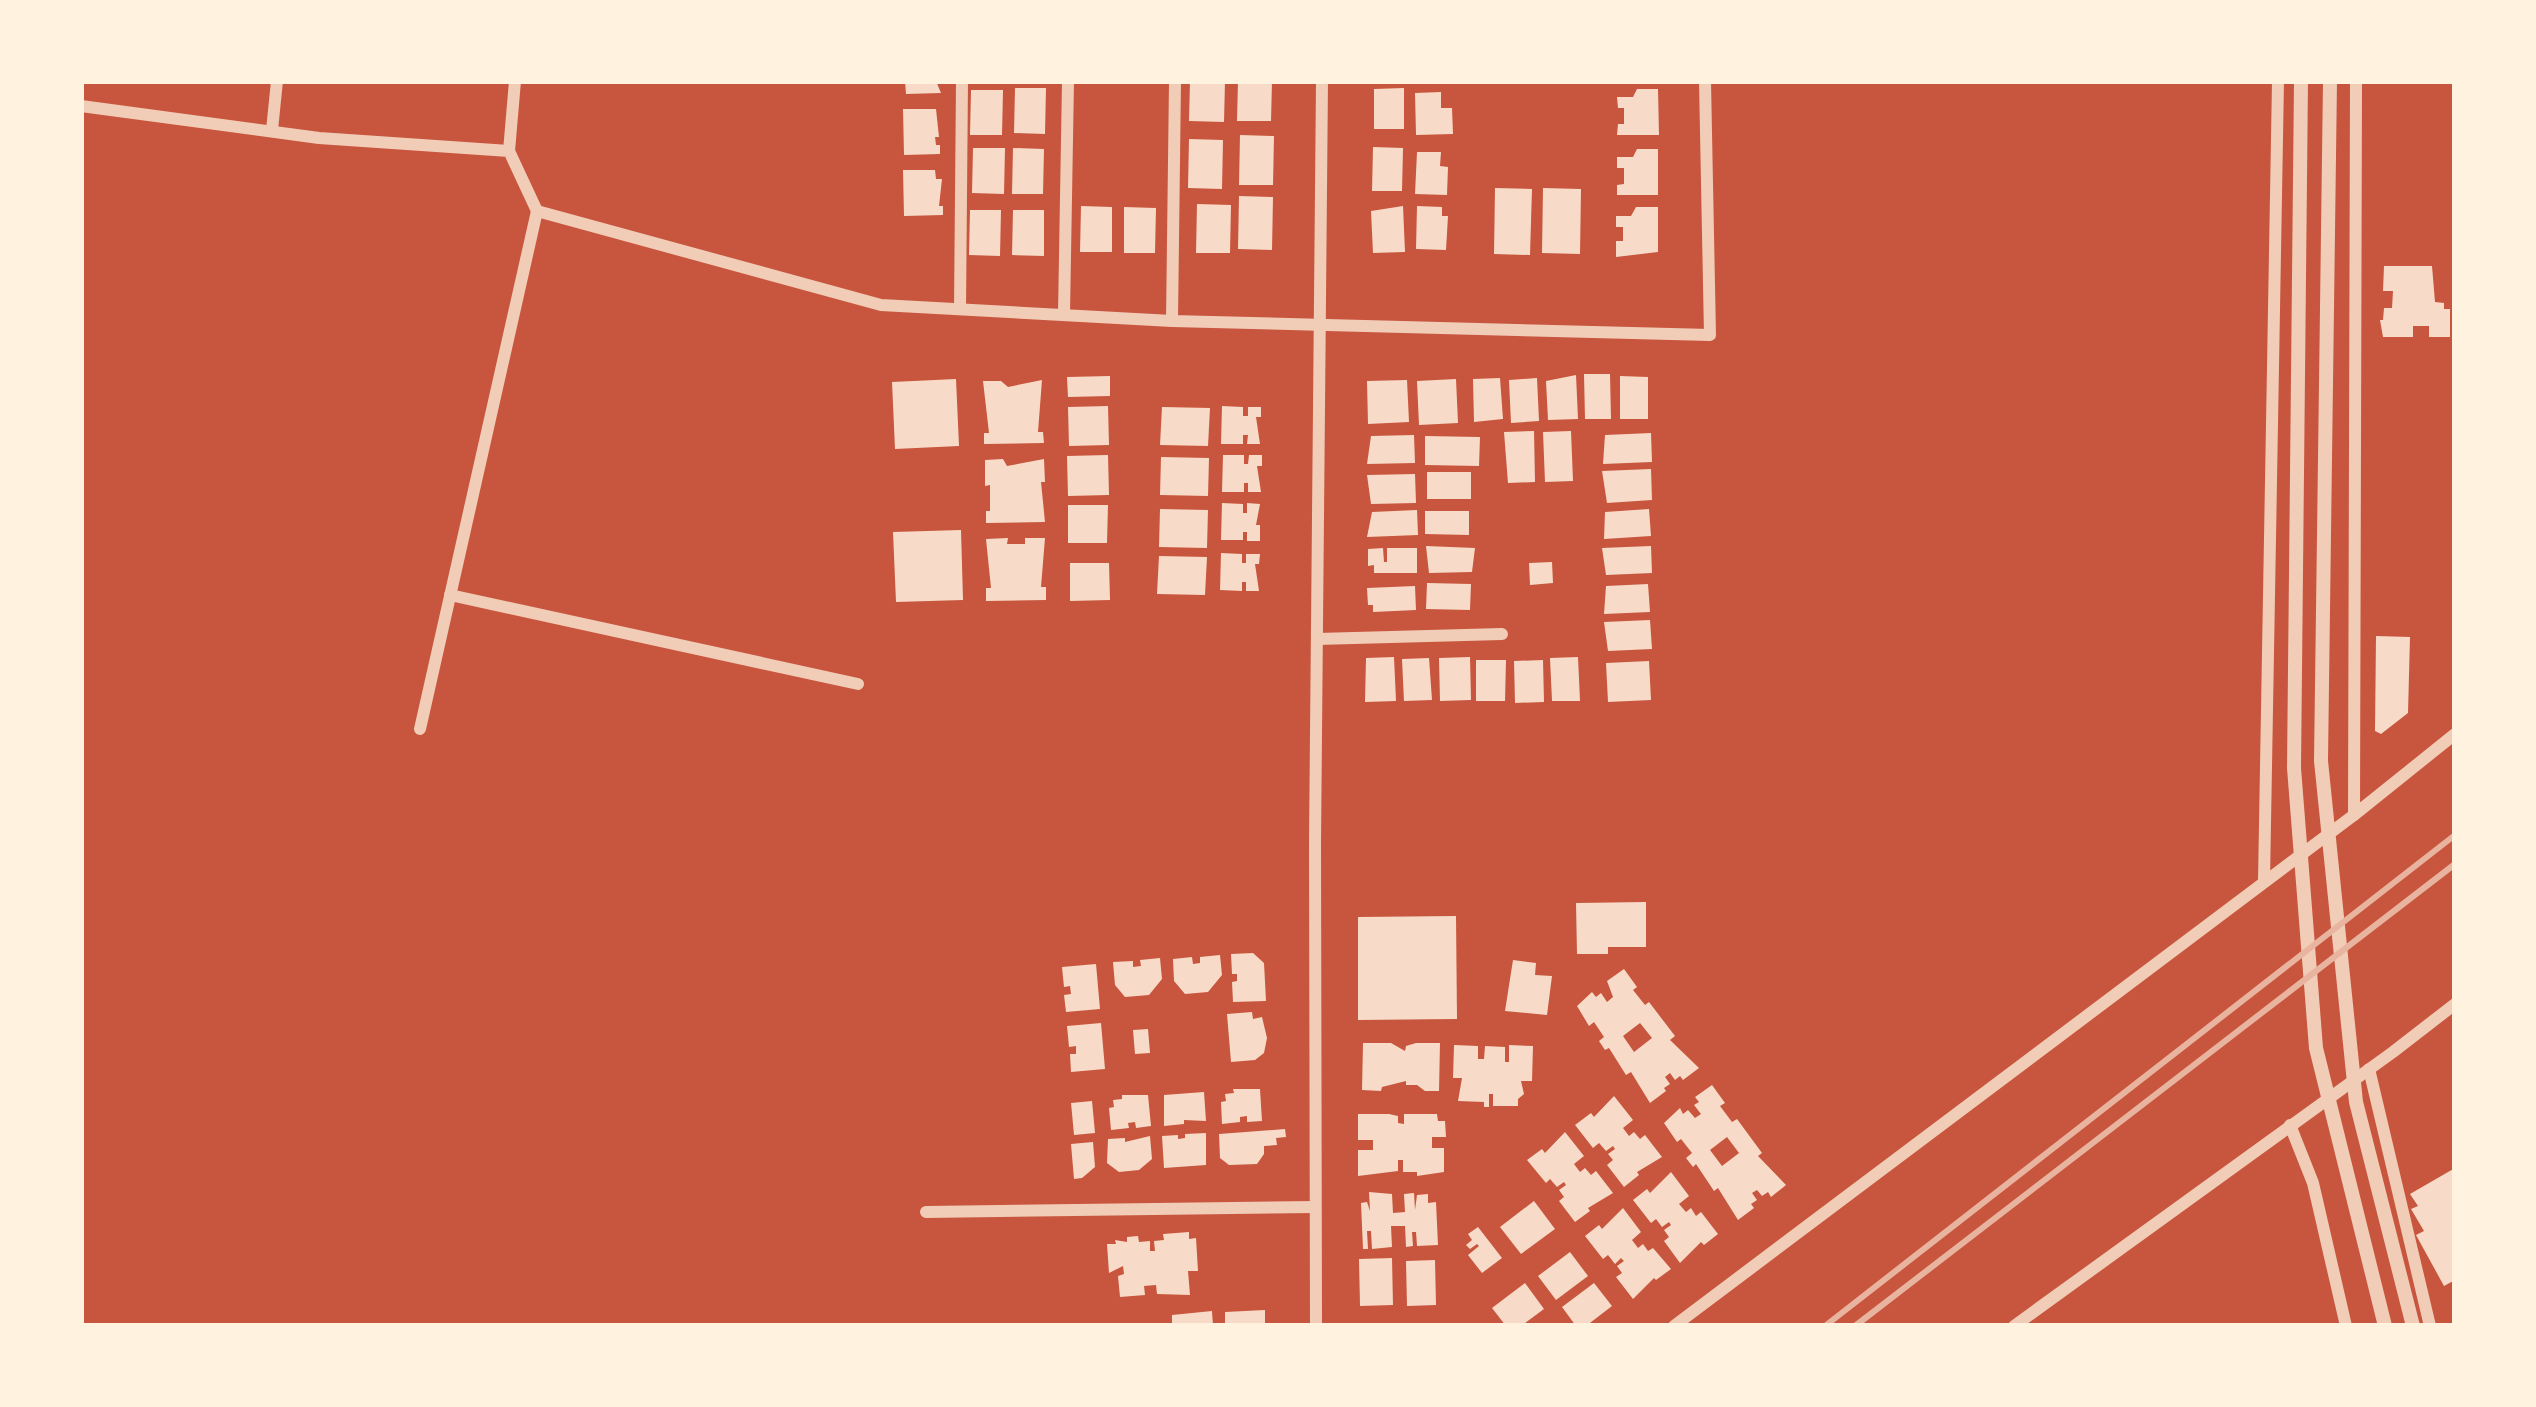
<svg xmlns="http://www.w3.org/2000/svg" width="2536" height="1407" viewBox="0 0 2536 1407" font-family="'IBM Plex Sans',sans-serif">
<rect width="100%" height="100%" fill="#c8553d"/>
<g fill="#f7dbc8" fill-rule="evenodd">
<polygon points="905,81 936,81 941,93 906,94"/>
<polygon points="1190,81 1225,81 1224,122 1189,121"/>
<polygon points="1238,81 1272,81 1271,121 1237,121"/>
<polygon points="1015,88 1046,88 1045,134 1014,133"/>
<polygon points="1404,88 1404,129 1374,129 1374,89"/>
<polygon points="1637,89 1658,89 1659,135 1617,135 1618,124 1624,124 1624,108 1618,108 1617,97 1633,97"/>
<polygon points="971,90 1003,90 1002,135 970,135"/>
<polygon points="1441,92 1441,108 1452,108 1453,134 1416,135 1415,93"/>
<polygon points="903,109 936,109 939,137 935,137 936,145 940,145 940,154 904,155"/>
<polygon points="1240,135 1274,136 1273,185 1239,185"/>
<polygon points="1189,139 1223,140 1222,189 1188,188"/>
<polygon points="1373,147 1403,148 1402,191 1372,191"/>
<polygon points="973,148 1005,148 1004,194 972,193"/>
<polygon points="1013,148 1044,149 1043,194 1012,194"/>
<polygon points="1637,149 1658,149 1658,195 1617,195 1617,185 1624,184 1624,168 1617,168 1617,157 1633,157"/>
<polygon points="1417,152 1441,152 1440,166 1448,167 1447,195 1415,194"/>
<polygon points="903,170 935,170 936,179 942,179 939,206 943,206 943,215 904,216"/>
<polygon points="1495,188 1532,189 1530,255 1494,254"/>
<polygon points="1543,188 1581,189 1580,254 1542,253"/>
<polygon points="1239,196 1273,197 1272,250 1238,249"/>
<polygon points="1197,204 1231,205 1230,253 1196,253"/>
<polygon points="1081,206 1112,207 1112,252 1080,252"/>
<polygon points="1403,206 1405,252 1373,253 1371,211"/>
<polygon points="1417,206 1442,207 1442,216 1448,216 1446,250 1416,249"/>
<polygon points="1124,207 1156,208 1155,253 1124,253"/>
<polygon points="1636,207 1658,207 1658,252 1616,257 1616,241 1623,241 1623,227 1616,227 1616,216 1631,216"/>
<polygon points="970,210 1001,210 1000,256 969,255"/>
<polygon points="1013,210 1044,210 1044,256 1012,255"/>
<polygon points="2384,266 2432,266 2435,302 2444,303 2444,309 2450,309 2450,337 2429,337 2429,326 2413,326 2413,337 2383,337 2380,320 2383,320 2384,308 2392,308 2393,291 2383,291"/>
<polygon points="1584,374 1610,374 1611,419 1585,419"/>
<polygon points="1576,375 1578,419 1548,420 1546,381"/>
<polygon points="1110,376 1110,396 1068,397 1067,377"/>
<polygon points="1620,376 1648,377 1648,419 1620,419"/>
<polygon points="1500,378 1503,419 1474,422 1473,379"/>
<polygon points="1537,378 1539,421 1511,423 1509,380"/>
<polygon points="956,379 959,446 895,449 892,382"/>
<polygon points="1456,379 1458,423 1419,425 1417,381"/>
<polygon points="1042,380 1038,432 1043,432 1044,443 984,444 984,433 989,433 983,381 1001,381 1008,387"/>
<polygon points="1407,380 1409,422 1368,424 1367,381"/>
<polygon points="1108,406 1109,445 1069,446 1068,407"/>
<polygon points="1222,406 1243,407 1243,416 1248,416 1248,407 1261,407 1261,417 1256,417 1260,444 1247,444 1248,435 1243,435 1243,444 1221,444"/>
<polygon points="1162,407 1210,408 1208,446 1160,445"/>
<polygon points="1534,431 1535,482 1508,483 1504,432"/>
<polygon points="1571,431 1573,481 1545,482 1543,432"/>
<polygon points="1651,433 1652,462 1603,464 1605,435"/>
<polygon points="1414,435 1415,463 1367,464 1371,436"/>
<polygon points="1425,436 1480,437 1479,466 1425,465"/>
<polygon points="1108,455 1109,495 1068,496 1067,456"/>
<polygon points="1223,455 1244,455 1244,464 1248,464 1249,455 1262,455 1262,466 1257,466 1261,492 1248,492 1248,483 1244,483 1244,492 1222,492"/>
<polygon points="1161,457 1209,458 1208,496 1160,495"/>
<polygon points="1003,459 1007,466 1044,459 1045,482 1041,482 1045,522 986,523 986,511 990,511 990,485 985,486 985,460"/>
<polygon points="1651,469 1652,500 1607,503 1602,471"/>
<rect x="1427" y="472" width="44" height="27"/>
<polygon points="1415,474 1416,503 1371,504 1367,475"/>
<polygon points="1222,503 1243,504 1243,513 1247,513 1247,503 1260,504 1256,525 1260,525 1260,541 1247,541 1247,532 1243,532 1243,540 1221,540"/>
<polygon points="1068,505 1108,505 1107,543 1068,543"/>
<polygon points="1160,509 1208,510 1207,548 1159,547"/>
<polygon points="1649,509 1651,536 1604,539 1605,512"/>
<polygon points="1417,510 1418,535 1367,537 1372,512"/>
<polygon points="1425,511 1469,511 1469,535 1425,534"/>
<polygon points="961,530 963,600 896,602 893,532"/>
<polygon points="1008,538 1007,544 1025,544 1025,538 1045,538 1041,587 1046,587 1046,600 986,601 986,588 991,588 986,539"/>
<polygon points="1426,546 1475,548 1472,572 1429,573"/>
<polygon points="1651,546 1652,573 1606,575 1602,548"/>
<polygon points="1383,548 1384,562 1387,562 1387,548 1417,548 1417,573 1374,573 1374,565 1368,566 1368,549"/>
<polygon points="1221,553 1242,554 1242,563 1246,563 1246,554 1260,554 1259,564 1255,564 1259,591 1246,591 1246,582 1242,582 1242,591 1220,590"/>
<polygon points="1159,556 1207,557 1205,595 1157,594"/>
<polygon points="1552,562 1553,583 1530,585 1529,563"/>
<polygon points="1070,563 1109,563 1110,600 1070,601"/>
<polygon points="1427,583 1471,584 1470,610 1426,609"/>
<polygon points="1648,584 1650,612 1604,614 1606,586"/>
<polygon points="1415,586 1416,610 1373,612 1373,605 1368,605 1367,588"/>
<polygon points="1650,620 1652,649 1608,651 1604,622"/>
<polygon points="2376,636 2410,637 2408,713 2381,734 2375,731"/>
<polygon points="1394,657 1396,701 1365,702 1366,658"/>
<polygon points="1470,657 1471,700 1440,701 1439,658"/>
<polygon points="1578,657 1580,701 1552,701 1550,658"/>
<polygon points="1429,658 1432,700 1404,701 1402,659"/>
<polygon points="1476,660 1506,660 1505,701 1476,701"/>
<polygon points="1543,660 1544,702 1515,703 1514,661"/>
<polygon points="1649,661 1651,700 1608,702 1606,663"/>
<polygon points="1646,902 1646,947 1608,947 1608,954 1577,954 1576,903"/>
<polygon points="1456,916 1457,1019 1358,1020 1358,917"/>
<polygon points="1253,953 1264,963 1266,1001 1233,1002 1232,982 1237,981 1237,974 1232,974 1231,954"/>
<polygon points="1220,955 1222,975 1208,992 1185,994 1174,981 1173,959 1192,957 1193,964 1200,963 1200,957"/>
<polygon points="1160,958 1162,979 1149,995 1125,997 1115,985 1113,962 1133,961 1133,967 1141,966 1140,960"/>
<polygon points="1513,960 1536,963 1535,975 1552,976 1547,1015 1505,1011"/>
<polygon points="1096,964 1100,1009 1066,1012 1064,995 1071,994 1070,986 1064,987 1062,967"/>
<path d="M 1624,969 L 1637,987 L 1633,990 L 1645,1005 L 1649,1002 L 1675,1036 L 1670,1040 L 1699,1068 L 1683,1080 L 1680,1076 L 1675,1080 L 1670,1073 L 1665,1077 L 1670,1084 L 1664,1088 L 1666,1091 L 1650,1103 L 1631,1072 L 1626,1075 L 1609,1048 L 1605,1050 L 1599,1041 L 1604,1037 L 1594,1022 L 1589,1026 L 1577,1006 L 1592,992 L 1596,997 L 1601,993 L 1607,1002 L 1613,997 L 1607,981 ZM 1640,1023 L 1652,1038 L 1634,1052 L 1623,1036 Z"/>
<polygon points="1252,1012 1253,1019 1262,1017 1267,1038 1264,1053 1255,1060 1231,1062 1227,1014"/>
<polygon points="1101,1023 1105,1069 1071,1072 1070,1054 1076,1054 1076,1046 1069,1047 1067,1026"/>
<polygon points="1148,1029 1150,1053 1135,1054 1133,1030"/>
<polygon points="1363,1043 1391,1043 1405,1051 1406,1046 1416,1043 1440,1043 1439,1091 1425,1091 1417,1085 1406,1085 1406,1081 1382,1087 1381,1091 1362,1090"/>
<polygon points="1454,1045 1478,1046 1478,1059 1484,1059 1485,1046 1505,1047 1505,1062 1509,1062 1509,1045 1533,1046 1532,1081 1521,1081 1524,1094 1518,1099 1518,1106 1493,1106 1493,1094 1489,1094 1489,1107 1484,1107 1484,1102 1458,1101 1462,1078 1453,1078"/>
<path d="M 1712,1085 L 1725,1103 L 1720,1106 L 1732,1122 L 1737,1119 L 1762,1153 L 1758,1156 L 1786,1185 L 1771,1197 L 1768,1192 L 1762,1196 L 1757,1190 L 1752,1193 L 1757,1200 L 1751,1204 L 1754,1208 L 1738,1220 L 1718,1188 L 1714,1191 L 1696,1164 L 1693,1167 L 1686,1158 L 1692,1153 L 1681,1139 L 1677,1142 L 1664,1123 L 1680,1108 L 1683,1114 L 1688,1110 L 1695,1118 L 1701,1114 L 1694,1105 L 1699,1102 L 1695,1097 ZM 1727,1137 L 1739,1153 L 1722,1166 L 1710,1150 Z"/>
<polygon points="1233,1089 1260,1089 1262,1121 1247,1122 1247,1116 1240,1117 1240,1122 1222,1124 1221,1102 1226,1101 1225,1094 1234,1093"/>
<polygon points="1204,1092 1206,1121 1184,1120 1184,1124 1164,1126 1164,1095"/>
<polygon points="1122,1095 1148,1095 1151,1126 1136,1128 1135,1122 1128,1123 1129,1128 1111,1130 1109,1108 1114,1107 1113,1100 1122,1099"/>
<polygon points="1614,1096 1633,1120 1623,1128 1629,1136 1634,1132 1640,1139 1645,1135 1662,1157 1637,1172 1639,1175 1624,1187 1607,1165 1613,1160 1608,1154 1615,1149 1613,1146 1606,1151 1599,1143 1593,1148 1575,1125 1591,1113 1594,1117"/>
<polygon points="1092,1101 1095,1133 1074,1135 1071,1103"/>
<polygon points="1358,1114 1389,1114 1398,1116 1398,1123 1404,1124 1404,1114 1437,1114 1438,1121 1445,1121 1446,1137 1432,1137 1432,1148 1444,1148 1444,1172 1417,1176 1417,1172 1403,1172 1403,1160 1398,1160 1398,1171 1358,1176 1358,1150 1373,1150 1373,1140 1358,1140"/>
<polygon points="1285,1129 1286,1137 1276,1138 1277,1145 1264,1146 1264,1154 1257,1164 1229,1165 1220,1158 1219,1134"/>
<polygon points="1565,1132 1584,1156 1574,1164 1580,1172 1585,1168 1591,1175 1596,1171 1613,1193 1588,1208 1590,1211 1575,1222 1559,1201 1564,1197 1559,1190 1566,1185 1564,1182 1557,1187 1550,1179 1546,1183 1527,1160 1542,1149 1545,1153"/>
<polygon points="1206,1133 1206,1165 1164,1168 1162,1136 1178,1135 1178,1139 1185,1138 1185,1134"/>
<polygon points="1150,1136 1152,1159 1139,1170 1119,1172 1107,1163 1108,1139 1125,1138 1125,1142"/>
<polygon points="1093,1142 1095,1167 1082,1178 1074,1179 1071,1144"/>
<polygon points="2455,1168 2455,1280 2444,1286 2416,1235 2424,1231 2411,1209 2418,1206 2410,1194"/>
<polygon points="1671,1172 1689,1196 1679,1204 1686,1212 1691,1208 1696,1216 1701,1212 1718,1234 1704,1245 1701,1242 1680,1263 1664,1241 1669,1237 1664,1230 1671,1225 1669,1222 1662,1227 1656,1219 1651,1223 1633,1200 1647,1189 1650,1193"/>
<polygon points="1369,1192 1392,1194 1393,1213 1405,1212 1404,1194 1414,1193 1415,1210 1417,1195 1428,1194 1428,1203 1436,1202 1438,1245 1417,1246 1416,1232 1412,1232 1413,1246 1406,1247 1405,1226 1391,1226 1392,1247 1372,1249 1371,1231 1367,1231 1368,1249 1363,1249 1361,1203 1367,1202 1370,1211"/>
<polygon points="1534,1201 1555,1229 1521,1254 1500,1227"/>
<polygon points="1623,1208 1641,1232 1632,1240 1638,1248 1643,1244 1648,1251 1653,1248 1671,1269 1656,1280 1654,1278 1633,1299 1616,1277 1622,1273 1617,1266 1624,1261 1621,1258 1615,1264 1608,1255 1603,1259 1585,1236 1599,1225 1602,1229"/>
<polygon points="1478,1227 1502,1258 1482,1273 1468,1255 1479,1246 1477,1244 1470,1249 1466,1245 1472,1240 1468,1234"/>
<polygon points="1189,1232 1189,1239 1196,1238 1198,1271 1188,1271 1190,1295 1157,1294 1156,1285 1144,1286 1145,1295 1120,1297 1118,1276 1124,1274 1123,1266 1109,1273 1107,1244 1116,1244 1115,1240 1127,1242 1127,1237 1138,1236 1139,1242 1150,1241 1150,1251 1155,1251 1154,1241 1164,1240 1163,1234"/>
<polygon points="1570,1252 1588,1276 1556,1300 1538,1276"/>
<polygon points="1392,1258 1393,1305 1360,1306 1359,1259"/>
<polygon points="1435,1260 1436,1305 1407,1306 1406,1261"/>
<polygon points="1525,1283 1544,1309 1521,1326 1506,1326 1492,1308"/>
<polygon points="1594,1283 1612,1306 1586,1326 1576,1326 1562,1307"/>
<polygon points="1265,1310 1265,1326 1225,1326 1225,1312"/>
<polygon points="1212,1311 1213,1326 1172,1326 1172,1315"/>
</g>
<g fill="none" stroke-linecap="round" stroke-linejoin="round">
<g stroke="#f1ccb7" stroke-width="12">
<polyline points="81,106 319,138 509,151 537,211 881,305 1172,321 1710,335 1705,81"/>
<polyline points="272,130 277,81"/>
<polyline points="509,151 515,81"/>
<polyline points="960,309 962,81"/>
<polyline points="1064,314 1068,81"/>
<polyline points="1172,321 1175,81"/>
<polyline points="450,595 858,684"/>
<polyline points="1317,639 1502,634"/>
<polyline points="420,729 537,211"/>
<polyline points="2354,815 2356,81"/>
<polyline points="2264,881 2278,81"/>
<polyline points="2369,1069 2430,1326"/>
<polyline points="2290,1125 2313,1183 2346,1326"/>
<polyline points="926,1212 1315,1207"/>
<polyline points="1316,1326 1315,843 1322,81"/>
<polyline points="1674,1326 2354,815 2455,734"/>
<polyline points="2014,1326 2393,1052 2455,1004"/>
</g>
<g stroke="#f1ccb7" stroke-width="14">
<polyline points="2301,81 2294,768 2316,1048 2385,1326"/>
<polyline points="2330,81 2321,761 2356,1102 2413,1326"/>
</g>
<g stroke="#e9b49f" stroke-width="6">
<polyline points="1825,1326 2455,835"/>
<polyline points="1855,1326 2455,864"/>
</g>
</g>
<rect width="2536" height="1407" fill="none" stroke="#fff3e0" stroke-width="168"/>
</svg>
